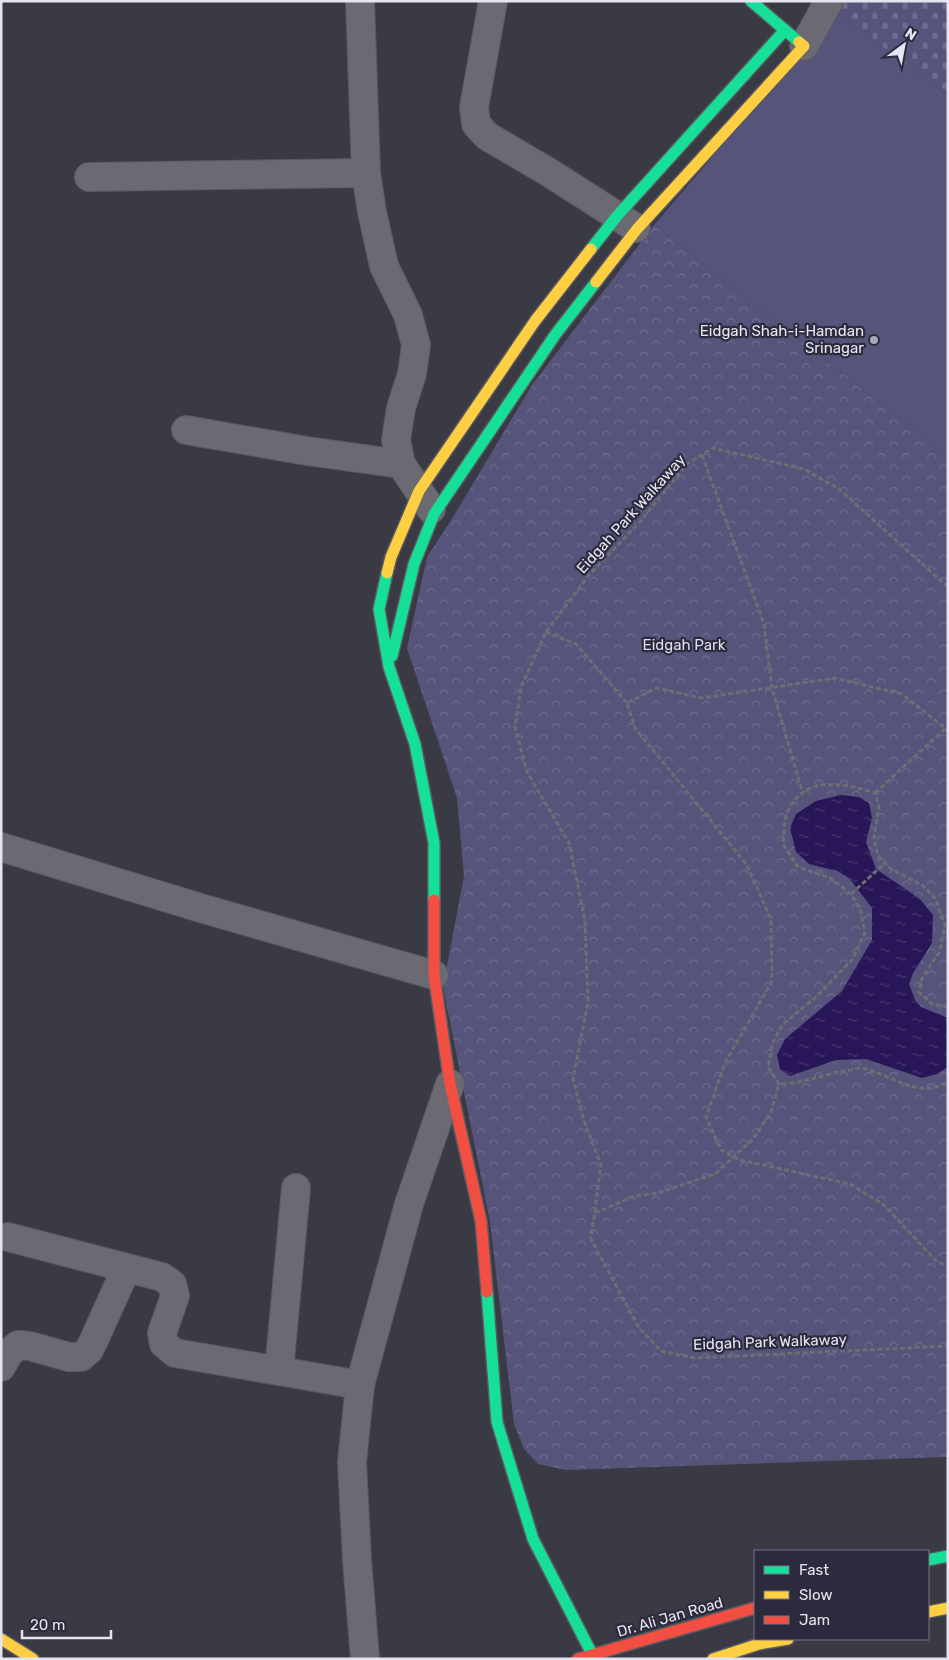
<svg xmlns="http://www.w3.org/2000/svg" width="949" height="1660" viewBox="0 0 949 1660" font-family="Rubik,sans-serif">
<defs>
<pattern id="cemetery-stones" width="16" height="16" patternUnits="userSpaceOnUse" patternTransform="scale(1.25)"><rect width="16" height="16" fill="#57547c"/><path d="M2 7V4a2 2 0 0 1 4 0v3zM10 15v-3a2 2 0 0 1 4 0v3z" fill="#6f6c8f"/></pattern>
<pattern id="park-crowns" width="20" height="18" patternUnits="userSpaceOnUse" patternTransform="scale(1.25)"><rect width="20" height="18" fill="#57547c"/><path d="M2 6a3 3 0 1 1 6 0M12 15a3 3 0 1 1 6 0" fill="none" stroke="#6f6c8f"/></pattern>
<pattern id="water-ripples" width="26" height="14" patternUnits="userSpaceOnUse" patternTransform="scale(1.25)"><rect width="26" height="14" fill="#281658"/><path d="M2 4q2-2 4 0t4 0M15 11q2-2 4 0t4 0" fill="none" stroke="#473870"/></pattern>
</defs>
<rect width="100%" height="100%" fill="#3a3a44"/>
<polygon fill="#57547c" points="836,13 948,95 948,456 654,225"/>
<polygon fill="url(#cemetery-stones)" points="843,1 948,1 948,95 836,13"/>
<polygon fill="url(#park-crowns)" points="654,225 948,456 948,1457 566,1470 538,1464 524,1449 514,1424 490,1222 443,987 464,876 457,798 407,648 427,557 450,522 532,385"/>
<polygon fill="url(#water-ripples)" points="841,795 859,797 869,803 872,818 866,842 876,869 920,899 933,915 932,943 913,973 909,984 915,1000 921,1007 948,1018 948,1067 937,1074 922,1078 866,1059 836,1060 790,1076 780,1069 777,1055 785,1039 842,991 872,940 872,908 849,878 837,871 809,864 796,852 790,828 796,814 816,801"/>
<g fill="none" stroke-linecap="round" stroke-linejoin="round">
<defs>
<g id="street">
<polyline points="360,1 366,173 372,212 384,266 408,315 416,345 412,374 401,408 396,440 401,464 431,509"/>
<polyline points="493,1 474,107 476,124 487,136 550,173 636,228"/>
<polyline points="804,46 829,1"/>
<polyline points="89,177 366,173"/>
<polyline points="186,430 307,451 401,464"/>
<polyline points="1,847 204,909 434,975"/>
<polyline points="8,1237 162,1277 172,1284 175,1296 162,1333 164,1344 175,1353 360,1385"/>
<polyline points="1,1367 9,1353 18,1345 30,1346 69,1357 81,1357 89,1350 94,1340 126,1269"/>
<polyline points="279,1371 296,1188"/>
<polyline points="365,1659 357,1560 352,1462 360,1385 409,1204 450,1084"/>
</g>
<g id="fast">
<polyline points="751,1 799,42"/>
<polyline points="591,249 617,216 785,30"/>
<polyline points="387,573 379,609 389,667 415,744 434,843 434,900"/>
<polyline points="392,656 414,564 434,514 555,335 596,282"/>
<polyline points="487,1292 497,1422 533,1539 592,1654"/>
<polyline points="928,1560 948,1556"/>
</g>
<g id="slow">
<polyline points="596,282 637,229 804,46 799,42"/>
<polyline points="387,573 391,557 419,491 535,321 591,249"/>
<polyline points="928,1612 948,1608"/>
<polyline points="1,1639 33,1659"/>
<polyline points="713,1659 759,1644 788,1639"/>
</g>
<g id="jam">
<polyline points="434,900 434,975 450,1084 481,1221 487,1292"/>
<polyline points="578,1659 755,1608"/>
</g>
</defs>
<use href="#street" stroke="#595962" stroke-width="30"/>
<use href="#fast" stroke="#595962" stroke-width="14"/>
<use href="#slow" stroke="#595962" stroke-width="14"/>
<use href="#jam" stroke="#595962" stroke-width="14"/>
<g stroke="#6d6d74" stroke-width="3" stroke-dasharray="5 2.5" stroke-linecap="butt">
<polyline points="702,455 764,624 772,688 802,791"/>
<polyline points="948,587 839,489 804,469 713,448 687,464 639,523 589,575 546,632 521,687 515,727 527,772 569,843 585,920 588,1002 573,1079 584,1121 601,1165 591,1239 639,1328 661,1351 695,1358 948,1346"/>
<polyline points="546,632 576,644 627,703"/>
<polyline points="948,733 945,728 902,694 835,678 701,698 657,688 627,703 635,728 747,865 771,919 772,981 725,1063 706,1117 721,1150 740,1160 850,1184 884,1205 938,1263 948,1265"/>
<polyline points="875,793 948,726"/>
<polyline points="851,894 885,863"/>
<path d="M 948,1007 L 932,1004 L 919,992 L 922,978 L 940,951 L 945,925 L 935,898 L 922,885 L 891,869 L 878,856 L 874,838 L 879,807 L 875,793 C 843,783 804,774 787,813 C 784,822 784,835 783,844 L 798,867 L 830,878 L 851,894 L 860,909 L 865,932 L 852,960 L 816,997 L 783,1024 L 773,1042 L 768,1067 L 779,1084 C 803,1084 826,1073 850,1070 C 855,1069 861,1067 865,1069 C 891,1075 923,1101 948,1081"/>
<polyline points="595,1213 634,1196 658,1193 715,1174 753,1139 771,1112 779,1084"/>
</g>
<use href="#street" stroke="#6b6a73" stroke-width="28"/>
<use href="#fast" stroke="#16e098" stroke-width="11"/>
<use href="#slow" stroke="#ffcf43" stroke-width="11"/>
<use href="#jam" stroke="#f24e42" stroke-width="11"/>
</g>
<circle fill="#a9a9b5" stroke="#2c2b3e" stroke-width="2" cx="874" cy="340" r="5"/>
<g text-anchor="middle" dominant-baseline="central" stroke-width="4.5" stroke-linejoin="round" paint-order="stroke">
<g font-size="15" fill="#e5e5f2" stroke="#2c2b3e" text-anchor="end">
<text x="864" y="331">Eidgah Shah-i-Hamdan<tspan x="864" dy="17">Srinagar</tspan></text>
</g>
<g font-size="15" fill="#e5e5f2" stroke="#2c2b3e">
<text transform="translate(631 514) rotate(-48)">Eidgah Park Walkaway</text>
<text transform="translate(770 1342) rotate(-2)">Eidgah Park Walkaway</text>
<text transform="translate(670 1617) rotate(-16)">Dr. Ali Jan Road</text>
</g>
<g font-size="15" fill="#dddcf2" stroke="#2c2b3e">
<text x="684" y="645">Eidgah Park</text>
</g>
</g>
<rect width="949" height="1660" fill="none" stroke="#e5e5f2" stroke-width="5"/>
<rect x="754" y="1550" width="175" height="90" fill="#2c2b3e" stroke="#767586"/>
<rect x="764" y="1566" width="25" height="8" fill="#16e098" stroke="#767586"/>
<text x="799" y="1575" font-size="15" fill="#e5e5f2">Fast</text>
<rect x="764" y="1591" width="25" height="8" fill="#ffcf43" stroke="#767586"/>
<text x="799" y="1600" font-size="15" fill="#e5e5f2">Slow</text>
<rect x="764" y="1616" width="25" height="8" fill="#f24e42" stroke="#767586"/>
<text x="799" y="1625" font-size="15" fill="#e5e5f2">Jam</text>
<g transform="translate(904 45) rotate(32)" stroke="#2c2b3e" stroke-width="4" paint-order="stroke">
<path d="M0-4L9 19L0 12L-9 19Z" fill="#e5e5f2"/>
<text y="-8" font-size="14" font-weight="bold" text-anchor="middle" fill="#e5e5f2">N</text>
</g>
<path d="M22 1630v8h89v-8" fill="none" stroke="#e5e5f2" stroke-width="2.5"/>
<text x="30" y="1630" font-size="15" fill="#e5e5f2" stroke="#2c2b3e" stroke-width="4" paint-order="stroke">20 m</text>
</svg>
